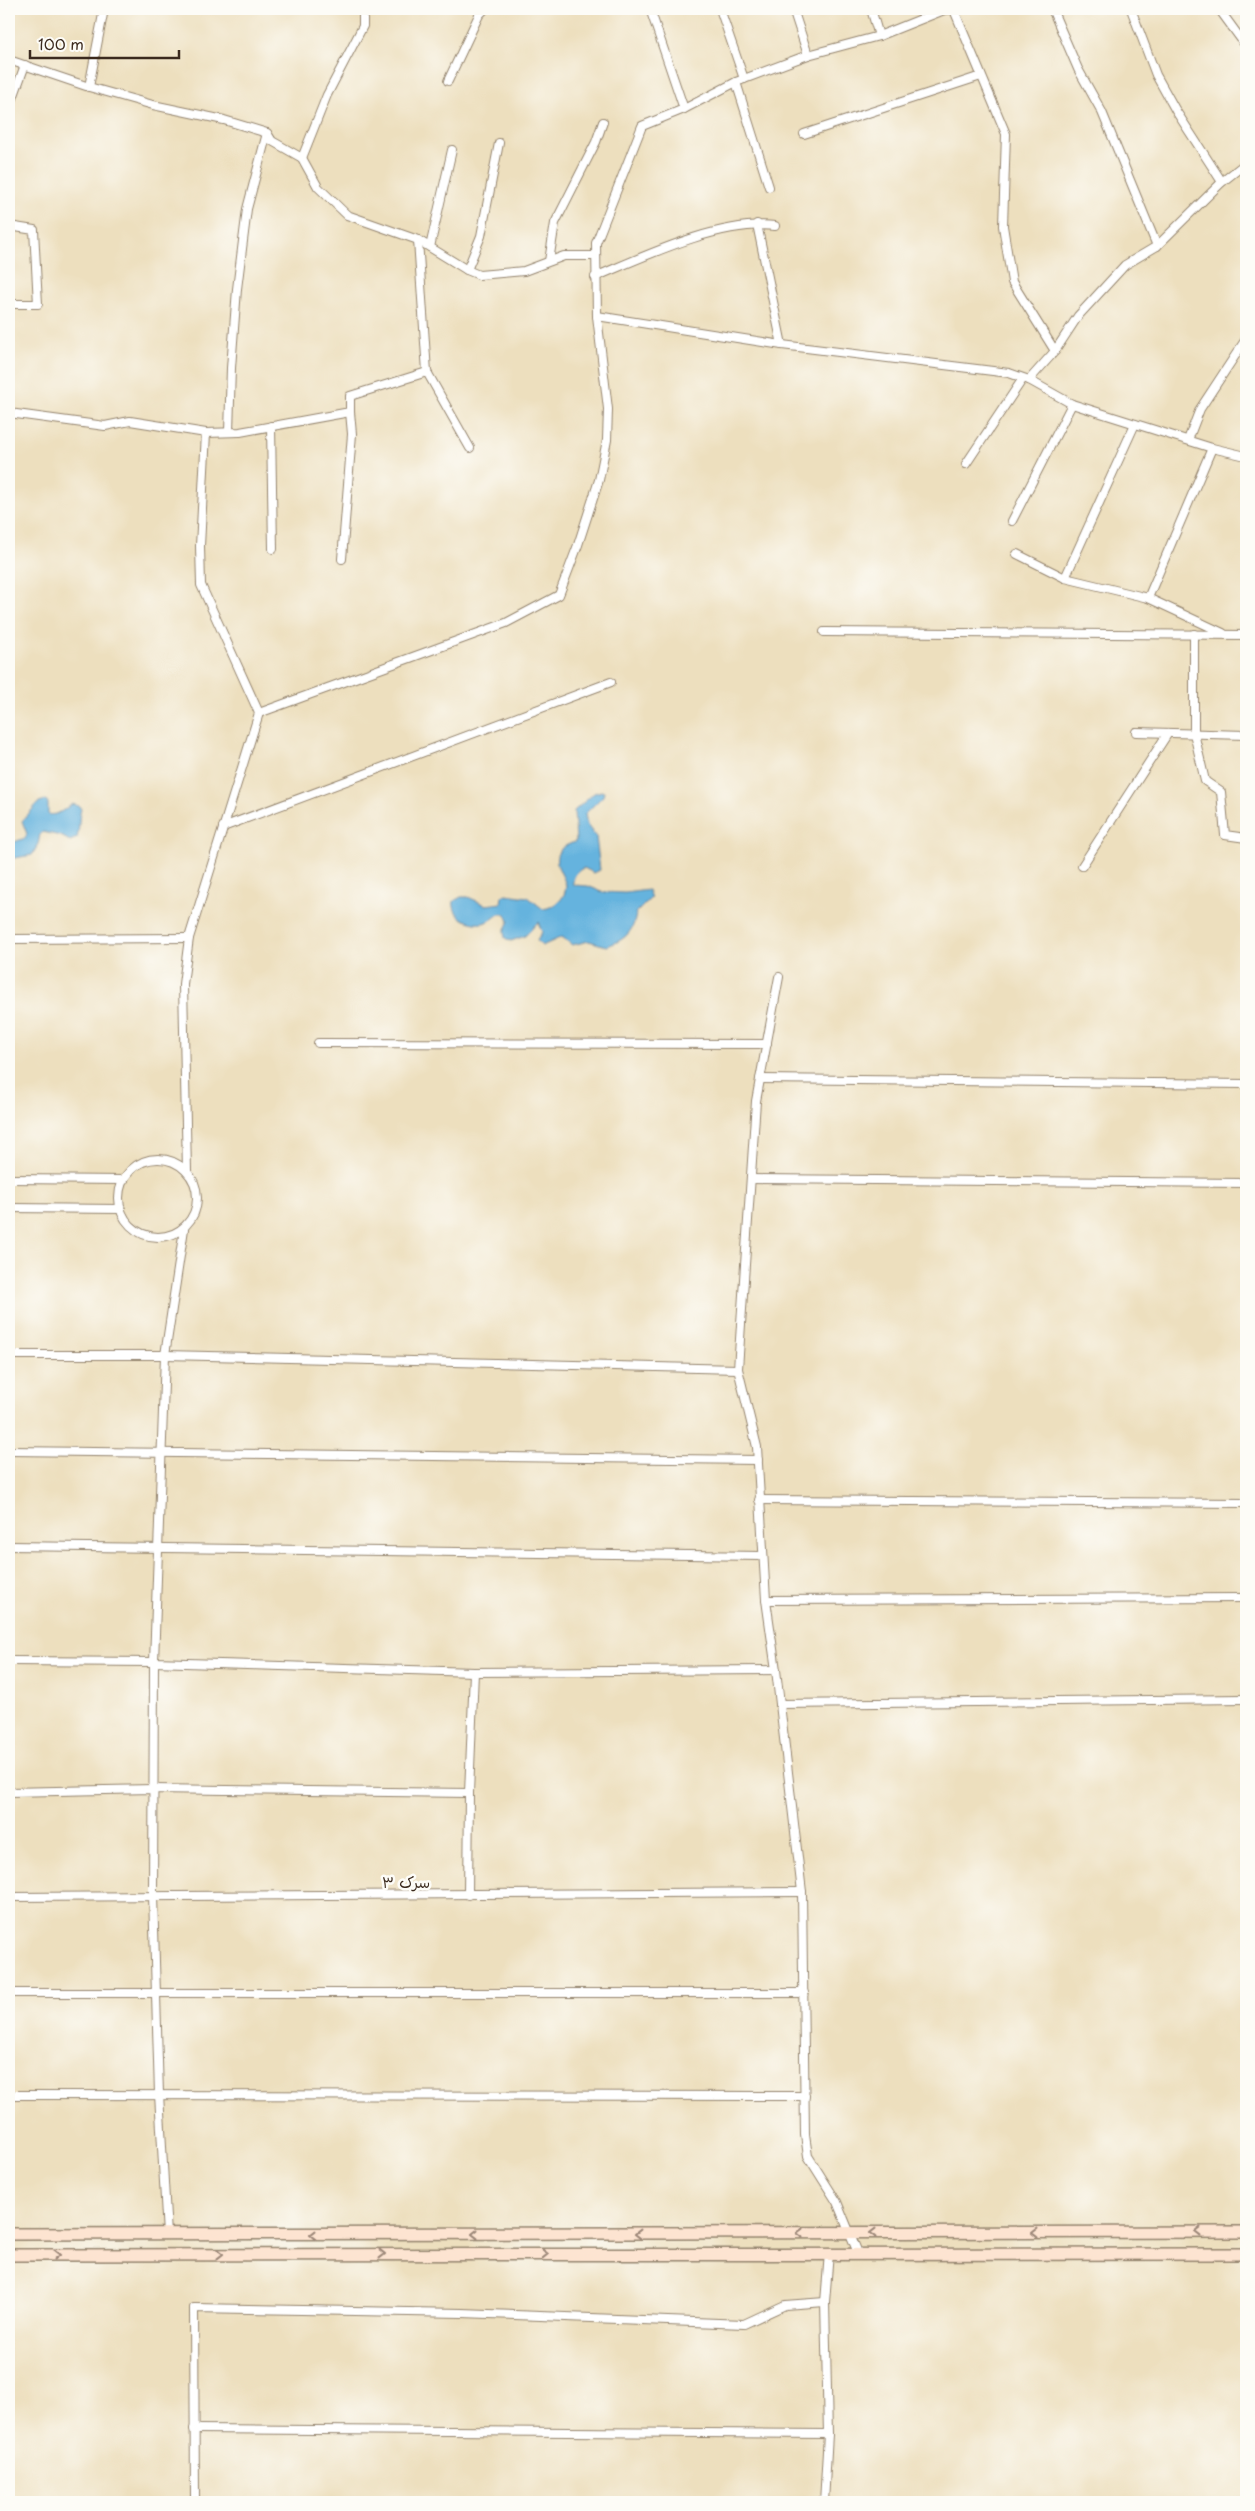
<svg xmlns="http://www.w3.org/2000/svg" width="1255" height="2511" viewBox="0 0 1255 2511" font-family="'Playpen Sans','Playpen Sans Arabic',sans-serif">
<rect width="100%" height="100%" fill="#fdfcf7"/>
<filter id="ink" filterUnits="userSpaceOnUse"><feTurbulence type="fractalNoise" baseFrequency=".02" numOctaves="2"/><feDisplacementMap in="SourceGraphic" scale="10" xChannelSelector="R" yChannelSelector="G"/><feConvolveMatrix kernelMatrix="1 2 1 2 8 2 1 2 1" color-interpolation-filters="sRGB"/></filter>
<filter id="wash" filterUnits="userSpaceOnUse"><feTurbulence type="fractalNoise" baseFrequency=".0096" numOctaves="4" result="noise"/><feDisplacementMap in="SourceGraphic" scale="20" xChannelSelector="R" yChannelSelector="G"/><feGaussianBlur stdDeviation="1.12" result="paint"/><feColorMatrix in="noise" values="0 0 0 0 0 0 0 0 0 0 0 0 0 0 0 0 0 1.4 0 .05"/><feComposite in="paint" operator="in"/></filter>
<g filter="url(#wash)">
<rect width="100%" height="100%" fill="#eddfbe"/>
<g fill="#65b3de" stroke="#506e7e">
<path d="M 601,791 L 604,792 L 603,796 L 585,814 L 587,825 L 596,837 L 600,870 L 594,873 L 584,868 C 577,870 572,878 573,885 L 588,886 L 602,892 L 625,893 L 648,890 L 651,898 L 636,913 C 634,932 624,941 606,946 L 589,941 L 572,945 L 562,937 L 542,946 L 537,941 L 542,932 L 538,922 L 525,936 L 511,941 L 505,938 L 504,931 L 509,921 L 506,914 L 499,914 C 496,916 493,919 489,921 C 475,928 451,918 454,901 L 461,897 L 468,897 L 486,905 L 501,903 L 502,896 L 506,894 L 528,897 L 543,909 C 556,907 566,898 566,885 C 563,874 550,860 561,849 C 565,845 571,844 576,841 L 574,811 L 594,793 Z"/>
<path d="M 46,800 L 48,803 L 48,814 C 57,817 66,808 72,804 L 79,806 L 81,809 C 78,819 80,828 77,838 L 70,841 L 61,836 L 43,832 L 40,834 L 38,845 L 32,855 L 9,859 L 9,844 L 25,838 L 27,834 L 22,821 L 39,802 Z"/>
</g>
</g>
<g filter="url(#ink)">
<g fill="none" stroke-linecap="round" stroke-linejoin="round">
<defs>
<g id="minor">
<polyline points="650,9 684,109"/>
<polyline points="720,9 744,79"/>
<polyline points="793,9 808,55"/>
<polyline points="871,9 879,36"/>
<polyline points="1052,9 1078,69 1102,112 1157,246"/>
<polyline points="1131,9 1156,75 1176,111 1222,182"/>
<polyline points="1219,9 1246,46"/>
<polyline points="954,10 1006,134 1003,226 1012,282 1055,351"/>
<polyline points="9,60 89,87 153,105 224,120 267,133 272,141 302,158 318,187 347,215 418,240 467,270 479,275 524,271 564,256 596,256"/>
<polyline points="448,81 479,15 485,9"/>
<polyline points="736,82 769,187"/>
<polyline points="89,87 104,9"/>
<polyline points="9,109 25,65"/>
<polyline points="804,134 981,76"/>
<polyline points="302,158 327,95 363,26 363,9"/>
<polyline points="757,224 782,345"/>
<polyline points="9,226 34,230 38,304 9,304"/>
<polyline points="418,240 427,372 470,448"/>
<polyline points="430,247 452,150"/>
<polyline points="549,261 555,223 596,142 603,122"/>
<polyline points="467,270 481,236 499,143"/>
<path d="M 595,277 C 645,256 720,220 775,226"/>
<polyline points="597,316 782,345 1009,373 1029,380 1072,404 1212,448 1246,456"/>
<polyline points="1029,380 1055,351 1078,316 1125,265 1157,246 1222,182 1246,163"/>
<polyline points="9,413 105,426 130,421 206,433"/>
<polyline points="271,426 273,549"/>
<polyline points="229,432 231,368 237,289 247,209 267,133"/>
<polyline points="1188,440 1200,409 1246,339"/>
<polyline points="966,464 1022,380"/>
<polyline points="1012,521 1072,404"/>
<polyline points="1017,554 1065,578 1135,424"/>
<polyline points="342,559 352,434 350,412"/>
<polyline points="1065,578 1148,598 1223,633"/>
<polyline points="1148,598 1212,448"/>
<polyline points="824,632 1246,635"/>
<polyline points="1194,634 1194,733 1205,781 1221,792 1225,835 1246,838"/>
<polyline points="259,713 506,623 559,595 578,545 599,480 607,440 608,409 597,316 596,243 642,126 684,109 736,82 808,55 879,36 944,10 957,9"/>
<polyline points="1136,732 1246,735"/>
<polyline points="223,827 611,682"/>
<polyline points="1082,866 1168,733"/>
<polyline points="9,939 189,938"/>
<polyline points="779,977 756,1101 738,1369 757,1447 766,1600 776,1670 802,1892 805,2135 808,2156 837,2202 858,2253"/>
<polyline points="318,1043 767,1044"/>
<polyline points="760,1079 1246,1084"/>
<circle cx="158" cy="1198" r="39"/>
<polyline points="187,1171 183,984 189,938 259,713 201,585 200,546 206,433 240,432 350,412 350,396 427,372"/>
<polyline points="9,1179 124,1180"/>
<polyline points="751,1179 1246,1183"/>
<polyline points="9,1208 121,1209"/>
<polyline points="9,1355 165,1355 738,1369"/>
<polyline points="9,1451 758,1460"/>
<polyline points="759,1500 1246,1503"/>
<polyline points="9,1546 762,1556"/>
<polyline points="766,1600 1246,1598"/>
<polyline points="9,1661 154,1662 474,1672 776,1670"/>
<polyline points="780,1704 1246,1699"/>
<polyline points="9,1792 153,1789 469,1793"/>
<polyline points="468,1895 469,1793 474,1672"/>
<polyline points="9,1897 802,1892"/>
<polyline points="9,1993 804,1993"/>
<polyline points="9,2095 805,2096"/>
<polyline points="167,2235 159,2094 153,1895 154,1662 165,1355 184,1229"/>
<polyline points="194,2429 828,2434"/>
<polyline points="195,2502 194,2308 462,2313 744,2324 785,2305 825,2302"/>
<polyline points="824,2502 828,2434 825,2302 829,2253"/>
</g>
<g id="secondary">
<polyline points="9,2234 1246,2232"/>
<polyline points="9,2255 1246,2254"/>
</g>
</defs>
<use href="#minor" stroke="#94846e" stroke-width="10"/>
<use href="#secondary" stroke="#94846e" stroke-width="14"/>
<use href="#minor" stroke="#fff" stroke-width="8"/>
<use href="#secondary" stroke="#fde4d1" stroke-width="11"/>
</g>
<defs><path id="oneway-chevron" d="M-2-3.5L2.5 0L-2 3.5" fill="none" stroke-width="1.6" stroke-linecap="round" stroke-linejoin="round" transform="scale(1.25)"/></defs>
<g stroke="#9c8778">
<use href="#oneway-chevron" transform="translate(1198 2232) rotate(180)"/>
<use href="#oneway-chevron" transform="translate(800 2233) rotate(180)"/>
<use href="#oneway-chevron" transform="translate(873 2233) rotate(180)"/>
<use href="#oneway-chevron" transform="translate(1035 2233) rotate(180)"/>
<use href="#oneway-chevron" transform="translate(475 2234) rotate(180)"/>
<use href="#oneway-chevron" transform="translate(638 2234) rotate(180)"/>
<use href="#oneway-chevron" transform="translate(313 2235) rotate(180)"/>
<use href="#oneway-chevron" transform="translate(220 2254)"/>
<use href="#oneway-chevron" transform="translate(382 2254)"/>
<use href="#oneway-chevron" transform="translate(545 2254)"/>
<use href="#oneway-chevron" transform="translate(57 2255)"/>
</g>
</g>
<g text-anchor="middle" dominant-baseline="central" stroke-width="5" stroke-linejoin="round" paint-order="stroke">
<g font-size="15" fill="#3b2a1e" stroke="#fdfcf7">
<text x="406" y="1881">سرک ۳</text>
</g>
</g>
<rect width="1255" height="2511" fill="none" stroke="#fdfcf7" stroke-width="30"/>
<path d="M30 50v8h149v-8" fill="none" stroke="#3b2a1e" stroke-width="2.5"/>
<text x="38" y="50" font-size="15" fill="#3b2a1e" stroke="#fdfcf7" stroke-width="4" paint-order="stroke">100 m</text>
</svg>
